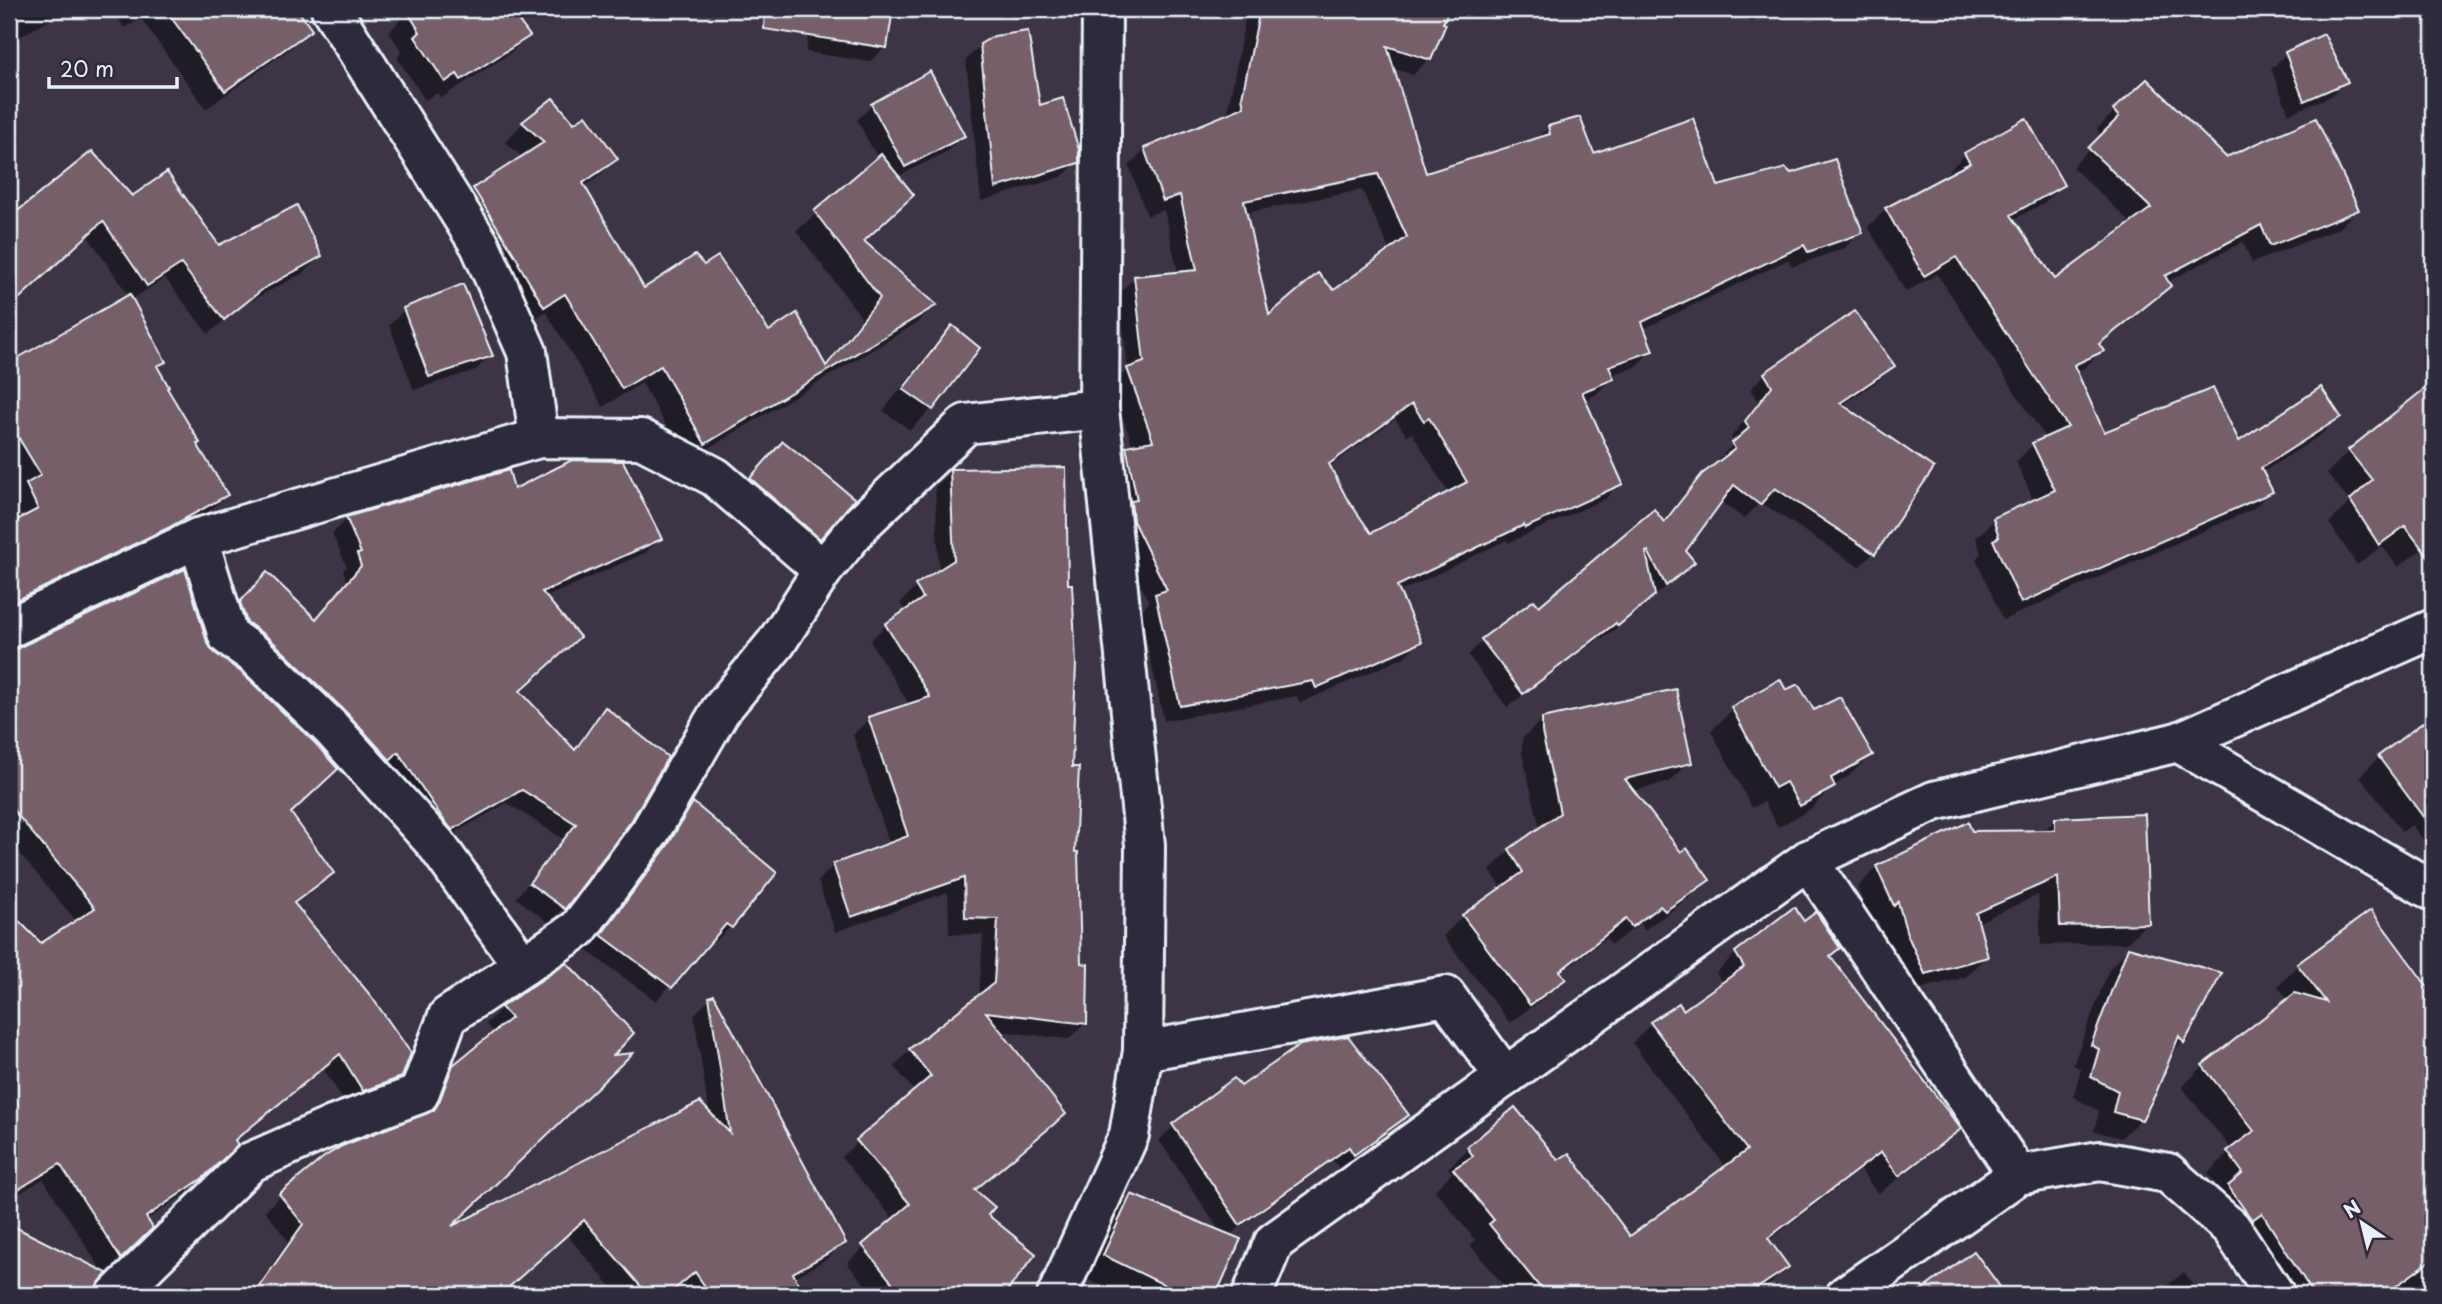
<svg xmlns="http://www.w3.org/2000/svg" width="2442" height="1304" viewBox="0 0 2442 1304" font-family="'Playpen Sans',sans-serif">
<rect width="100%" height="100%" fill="#3d3546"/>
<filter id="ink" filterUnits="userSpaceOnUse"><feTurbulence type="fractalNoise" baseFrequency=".0143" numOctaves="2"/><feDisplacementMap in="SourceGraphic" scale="14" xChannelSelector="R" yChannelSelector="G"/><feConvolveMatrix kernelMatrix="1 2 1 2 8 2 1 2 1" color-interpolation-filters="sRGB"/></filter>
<g filter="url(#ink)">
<g fill="#0007" fill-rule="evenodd">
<polygon points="9,9 69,9 9,43"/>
<polygon points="113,9 295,9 310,29 291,48 206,109 141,19 124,28"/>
<polygon points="403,9 508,9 528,36 508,55 441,98 437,93 425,100 397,58 402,52 389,32 406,14"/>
<polygon points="812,9 891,9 885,47 870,62 806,52"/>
<path d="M 1247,9 L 1447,9 L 1429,59 L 1413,75 L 1392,68 L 1425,175 L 1536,140 L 1549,127 L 1592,155 L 1717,188 L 1861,232 L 1845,248 L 1792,267 L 1788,260 L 1643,329 L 1651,351 L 1635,367 L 1611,375 L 1612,379 L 1595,395 L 1584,400 L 1621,483 L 1605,499 L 1508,543 L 1507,540 L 1398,593 L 1419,642 L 1403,658 L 1300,703 L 1297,696 L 1164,721 L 1140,612 L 1149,602 L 1117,538 L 1110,463 L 1126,447 L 1133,446 L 1111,385 L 1128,369 L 1119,294 L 1135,277 L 1178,273 L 1164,210 L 1147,216 L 1129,166 L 1145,149 L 1227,114 ZM 1362,190 L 1390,251 L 1334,293 L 1267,319 L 1245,213 ZM 1395,419 L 1407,436 L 1412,433 L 1449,494 L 1371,536 L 1345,498 L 1329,467 Z"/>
<polygon points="981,45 1039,108 1077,162 1062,177 981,201 966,60"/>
<polygon points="2286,54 2346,81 2331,96 2289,114 2271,69"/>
<polygon points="552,100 574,125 616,159 597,178 583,187 644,291 768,334 824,366 862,318 796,231 878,159 857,120 872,105 962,136 948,151 897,177 862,242 935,305 917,323 686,462 642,383 603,407 546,312 525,324 455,209 474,190 523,158 505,142 523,123"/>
<polygon points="2115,111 2226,159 2357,210 2339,228 2252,263 2243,242 2167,282 2169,286 2151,304 2098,346 2102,351 2084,368 2075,372 2103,434 2238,443 2338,417 2321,435 2261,473 2271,491 2253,509 2003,620 1976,559 1981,553 1976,538 1994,520 2034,501 2016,462 2033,444 2046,439 1937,274 1906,292 1868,227 1886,209 1950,176 1948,172 1965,154 2062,185 2044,203 2013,220 2054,281 2132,224 2072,167 2102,136 2097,129"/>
<polygon points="92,153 132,198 219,247 320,256 305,272 245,304 208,334 165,278 131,300 164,361 156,369 165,388 195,445 226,495 210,511 152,543 9,611 9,365 129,296 87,235 9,307 9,220"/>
<polygon points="404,310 491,355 476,370 414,390 389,325"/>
<polygon points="953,328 932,409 910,430 883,411 931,349"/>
<polygon points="1893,366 1878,381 1841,406 1873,553 1859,567 1760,502 1744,519 1720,501 1684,551 1692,562 1678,577 1603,639 1601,637 1507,707 1468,655 1482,641 1539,609 1662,522 1687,491 1720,463 1718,459 1735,443 1731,437 1759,402 1750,389 1765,374"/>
<polygon points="2431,386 2433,389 2433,541 2398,567 2382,546 2357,565 2329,523 2350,502 2327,473 2349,451"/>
<polygon points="769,458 819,538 804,552 737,494"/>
<polygon points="951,471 1070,769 1079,965 1086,1023 1069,1039 998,1031 1063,1114 974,1192 986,1215 1034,1254 1002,1295 874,1295 847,1263 894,1220 841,1157 915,1092 894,1066 910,1050 979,997 983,935 949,934 948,892 835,932 818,881 834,865 890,845 853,735 869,719 910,706 870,641 886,625 906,612 900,603 916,587 939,572 935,487"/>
<polygon points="513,491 660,539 645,553 544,598 578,637 518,692 573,750 591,724 606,709 630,819 564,908 549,923 516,898 563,839 507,803 437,843 227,618 253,589 315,620 347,582 343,570 347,567 332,534 347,519"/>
<polygon points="205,643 289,814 332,873 316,889 293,906 400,1076 384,1093 347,1106 323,1068 234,1142 236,1144 185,1194 146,1220 151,1228 105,1273 93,1289 93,1295 9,1295 9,1226 104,1274 43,1179 9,1200 9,914 41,946 77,922 9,841 9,651"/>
<polygon points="1785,692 1871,755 1849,776 1833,786 1811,809 1778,827 1764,802 1752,808 1711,731 1733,709"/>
<polygon points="2433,717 2433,853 2412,825 2402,832 2360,776 2379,757"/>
<polygon points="1542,719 1690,762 1670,782 1632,791 1681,855 1708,879 1688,899 1644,930 1640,924 1611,945 1606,938 1559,974 1564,979 1544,998 1510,1023 1443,936 1463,916 1502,889 1490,870 1510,850 1540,829 1522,753 1522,739"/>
<polygon points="693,804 730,927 716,941 712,938 656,1001 587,951 653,862 678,819"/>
<polygon points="2055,820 2147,923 2127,943 2041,945 2038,895 1977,923 1986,956 1966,977 1904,993 1887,955 1878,920 1873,924 1857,888 1877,867 1971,833 2043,832"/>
<polygon points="2370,913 2433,997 2433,1295 2280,1295 2208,1208 2222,1193 2208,1173 2232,1150 2182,1087 2203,1066 2288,1000 2278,986 2298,965"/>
<polygon points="2128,949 2219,974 2182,1042 2170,1054 2141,1119 2121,1138 2094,1131 2099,1111 2073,1097 2081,1069 2073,1065 2109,969"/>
<polygon points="1736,953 1829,957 1959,1129 1939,1148 1878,1194 1860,1170 1768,1241 1787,1267 1767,1287 1754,1295 1511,1295 1470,1245 1475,1240 1435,1190 1452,1173 1448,1168 1468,1149 1515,1110 1558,1163 1629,1238 1726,1167 1632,1043 1651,1024 1683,1013 1723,984 1716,973"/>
<polygon points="567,965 446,1230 709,1114 694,1015 710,998 843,1243 827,1259 793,1278 804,1295 618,1295 567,1235 505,1290 515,1295 244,1295 255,1289 288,1241 265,1211 281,1195 426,1115 438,1083 495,1034 486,1024 502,1008"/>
<polygon points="1241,1088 1407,1115 1392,1129 1339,1168 1333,1160 1228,1236 1239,1240 1214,1295 1120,1295 1082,1277 1110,1218 1131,1196 1221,1233 1159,1140 1174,1126"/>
<polygon points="2184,1272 2202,1295 2155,1295 2156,1295"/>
</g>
<g fill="#775f69" stroke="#e8f1f8" stroke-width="2" fill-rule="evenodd">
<polygon points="165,9 297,9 312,30 225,91"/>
<polygon points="406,9 510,9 530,36 461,80 457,74 445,82 415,37 420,32"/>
<polygon points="765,9 893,9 887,48 764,29"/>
<path d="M 1260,9 L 1449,9 L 1443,23 L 1446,24 L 1431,60 L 1387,46 L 1426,173 L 1550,134 L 1548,126 L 1580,117 L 1594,153 L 1693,118 L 1718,186 L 1786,168 L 1791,173 L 1835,159 L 1863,233 L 1808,252 L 1804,245 L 1642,322 L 1653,351 L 1609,366 L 1614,379 L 1582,392 L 1623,484 L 1525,528 L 1524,525 L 1397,586 L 1422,642 L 1316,688 L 1313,681 L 1180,706 L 1155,594 L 1167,590 L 1133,521 L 1131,501 L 1137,500 L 1126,446 L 1153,441 L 1127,368 L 1144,362 L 1134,276 L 1197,270 L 1180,195 L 1163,201 L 1144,148 L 1244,107 L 1242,97 ZM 1378,174 L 1407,237 L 1334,290 L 1318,273 L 1269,315 L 1244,201 ZM 1412,404 L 1424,421 L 1429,418 L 1467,482 L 1371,533 L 1346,497 L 1329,464 Z"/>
<polygon points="1028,31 1040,105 1063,98 1079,150 1079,163 995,188 980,44 994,36"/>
<polygon points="2324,34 2348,82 2304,101 2285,52"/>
<polygon points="930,71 965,136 905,167 871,104"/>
<polygon points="2147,79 2226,157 2316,118 2359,210 2270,246 2261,225 2165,276 2171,286 2099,344 2104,351 2074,365 2104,432 2213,388 2239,441 2321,387 2341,417 2261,468 2273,492 2021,603 1993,540 1999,537 1993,518 2055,490 2032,443 2068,427 1956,257 1924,276 1885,208 1970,163 1964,153 2026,118 2064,185 2011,215 2055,279 2151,208 2088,148 2119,117 2113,110"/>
<polygon points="553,98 574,123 586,115 618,159 583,183 644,288 695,255 704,265 718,256 769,331 797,313 826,366 880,298 814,211 881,154 914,195 864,241 937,305 705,444 661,366 622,389 565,294 544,307 518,263 519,262 473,188 544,142 522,122"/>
<polygon points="92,151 132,196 167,172 219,245 297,205 322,256 263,289 224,320 181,264 147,286 103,221 9,308 9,218"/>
<polygon points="463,284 493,356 429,377 403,308"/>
<polygon points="130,294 166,362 157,366 169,387 167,388 200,443 197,444 228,495 170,527 9,604 9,524 38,509 26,484 41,475 9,422 9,363"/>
<polygon points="1855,311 1895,366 1840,403 1934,468 1875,554 1775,488 1760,505 1734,485 1686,551 1695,562 1666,586 1648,551 1646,552 1655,595 1618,626 1616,623 1523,694 1481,639 1534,600 1539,606 1654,509 1664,522 1702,474 1735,449 1732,443 1749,428 1745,421 1772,386 1764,373"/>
<polygon points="952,325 980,348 933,410 903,389"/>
<polygon points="2433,382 2433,563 2405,526 2379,545 2350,500 2372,480 2348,450"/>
<polygon points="783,441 855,499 820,539 750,478"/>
<polygon points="572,460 623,461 662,539 542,592 580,637 520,691 575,750 605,707 668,757 632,820 565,909 529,883 576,824 522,790 452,830 443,819 398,752 390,760 346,712 270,639 247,622 240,602 267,572 316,619 361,566 357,554 361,553 346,517 509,470 514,489"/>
<polygon points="1066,467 1068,584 1072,584 1076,664 1072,767 1079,767 1075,852 1078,852 1081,963 1088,964 1087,1024 986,1012 1066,1114 975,1190 995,1207 988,1215 1036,1254 1004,1295 902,1295 862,1245 910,1204 856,1140 931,1076 909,1049 994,983 998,919 965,918 964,878 851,917 833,864 908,836 868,717 930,697 885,624 923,598 915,585 954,560 950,469"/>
<polygon points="185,569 207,642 215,653 241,672 315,743 338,769 291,813 334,873 294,903 371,996 411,1053 402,1077 363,1091 340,1054 235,1140 238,1145 203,1178 146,1217 153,1228 121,1259 60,1164 9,1195 9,911 41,943 95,908 9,805 9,650 18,648"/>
<polygon points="1780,679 1786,690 1798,684 1814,710 1840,697 1873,755 1831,778 1835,787 1800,806 1786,782 1775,788 1731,707"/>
<polygon points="1676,689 1692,763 1625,779 1681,852 1687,848 1710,880 1665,911 1660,906 1632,927 1626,919 1560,971 1566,979 1530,1005 1462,915 1523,872 1509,849 1560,813 1542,732 1542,718"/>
<polygon points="2433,715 2433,830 2378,756"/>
<polygon points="693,802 777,873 732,928 726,924 672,988 601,935 668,845"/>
<polygon points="2145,814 2149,924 2060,926 2058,877 1976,913 1988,957 1925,974 1907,934 1898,902 1894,906 1876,866 1968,822 1972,831 2055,830 2055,818"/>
<polygon points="1794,907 1804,921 1816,912 1840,948 1830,956 1961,1129 1899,1176 1881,1152 1768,1238 1789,1267 1747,1295 1546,1295 1489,1224 1494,1220 1453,1169 1473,1156 1467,1147 1515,1107 1558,1160 1569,1153 1630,1236 1747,1150 1650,1022 1679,1003 1683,1010 1744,967 1735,952"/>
<polygon points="2371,910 2433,994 2433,1259 2384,1295 2314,1295 2262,1213 2252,1220 2228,1186 2243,1173 2227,1151 2254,1131 2202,1065 2295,993 2326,1002 2297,964"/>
<polygon points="2128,947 2222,973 2184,1043 2179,1036 2156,1093 2142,1120 2113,1112 2118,1091 2091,1077 2099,1049 2091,1045"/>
<polygon points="567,963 634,1033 614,1055 633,1053 452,1226 700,1102 730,1133 709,997 714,995 846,1243 793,1273 804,1295 711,1295 695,1272 668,1295 648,1295 584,1220 500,1295 253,1295 303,1224 279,1194 324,1157 342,1146 434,1110 439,1102 453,1065 511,1018 501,1007"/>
<polygon points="1348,1036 1409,1115 1354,1155 1349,1147 1240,1225 1172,1124 1234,1078 1241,1086 1300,1045"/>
<polygon points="1131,1194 1241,1239 1216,1295 1185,1295 1103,1255"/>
<polygon points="9,1224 107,1273 95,1289 95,1295 9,1295"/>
<polygon points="1974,1251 2006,1295 1915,1295"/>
</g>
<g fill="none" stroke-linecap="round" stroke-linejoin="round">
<defs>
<g id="street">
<polyline points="331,9 480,245 527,352 539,438"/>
<polyline points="198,538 539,438 641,439 715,477 823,570"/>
<polyline points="9,628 198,538 228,636 255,655 331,728 436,844 523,966 448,1016 419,1094 335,1125 251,1162 116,1295"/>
<polyline points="2178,742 2433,891"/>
<polyline points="1808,860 2018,1175"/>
<polyline points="523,966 578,929 650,832 720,711 776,643 823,570 862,523 966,424 1099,409"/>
<polyline points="1143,1051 1446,996 1505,1077"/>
<polyline points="1057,1295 1129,1135 1143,1051 1145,845 1099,409 1102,9"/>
<polyline points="1252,1295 1274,1242 1808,860 1934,801 2178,742 2433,629"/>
<polyline points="1846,1295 2018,1175 2100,1161 2168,1173 2231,1228 2275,1295"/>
</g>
</defs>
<use href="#street" stroke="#e8f1f8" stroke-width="44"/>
<use href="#street" stroke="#2f2a3d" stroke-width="38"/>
</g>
</g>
<rect width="2442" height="1304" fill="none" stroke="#2f2a3d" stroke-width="35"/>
<rect x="18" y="18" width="2407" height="1269" fill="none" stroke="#e8f1f8" stroke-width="2.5" filter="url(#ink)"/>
<g transform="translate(2362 1223) rotate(325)" stroke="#2f2a3d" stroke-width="5" paint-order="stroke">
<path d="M0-5L12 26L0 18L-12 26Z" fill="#e8f1f8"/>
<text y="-10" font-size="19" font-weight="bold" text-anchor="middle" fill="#e8f1f8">N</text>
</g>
<path d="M49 77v10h128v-10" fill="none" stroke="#e8f1f8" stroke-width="3.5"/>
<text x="60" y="77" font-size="21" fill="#e8f1f8" stroke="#2f2a3d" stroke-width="5" paint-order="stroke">20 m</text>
</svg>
